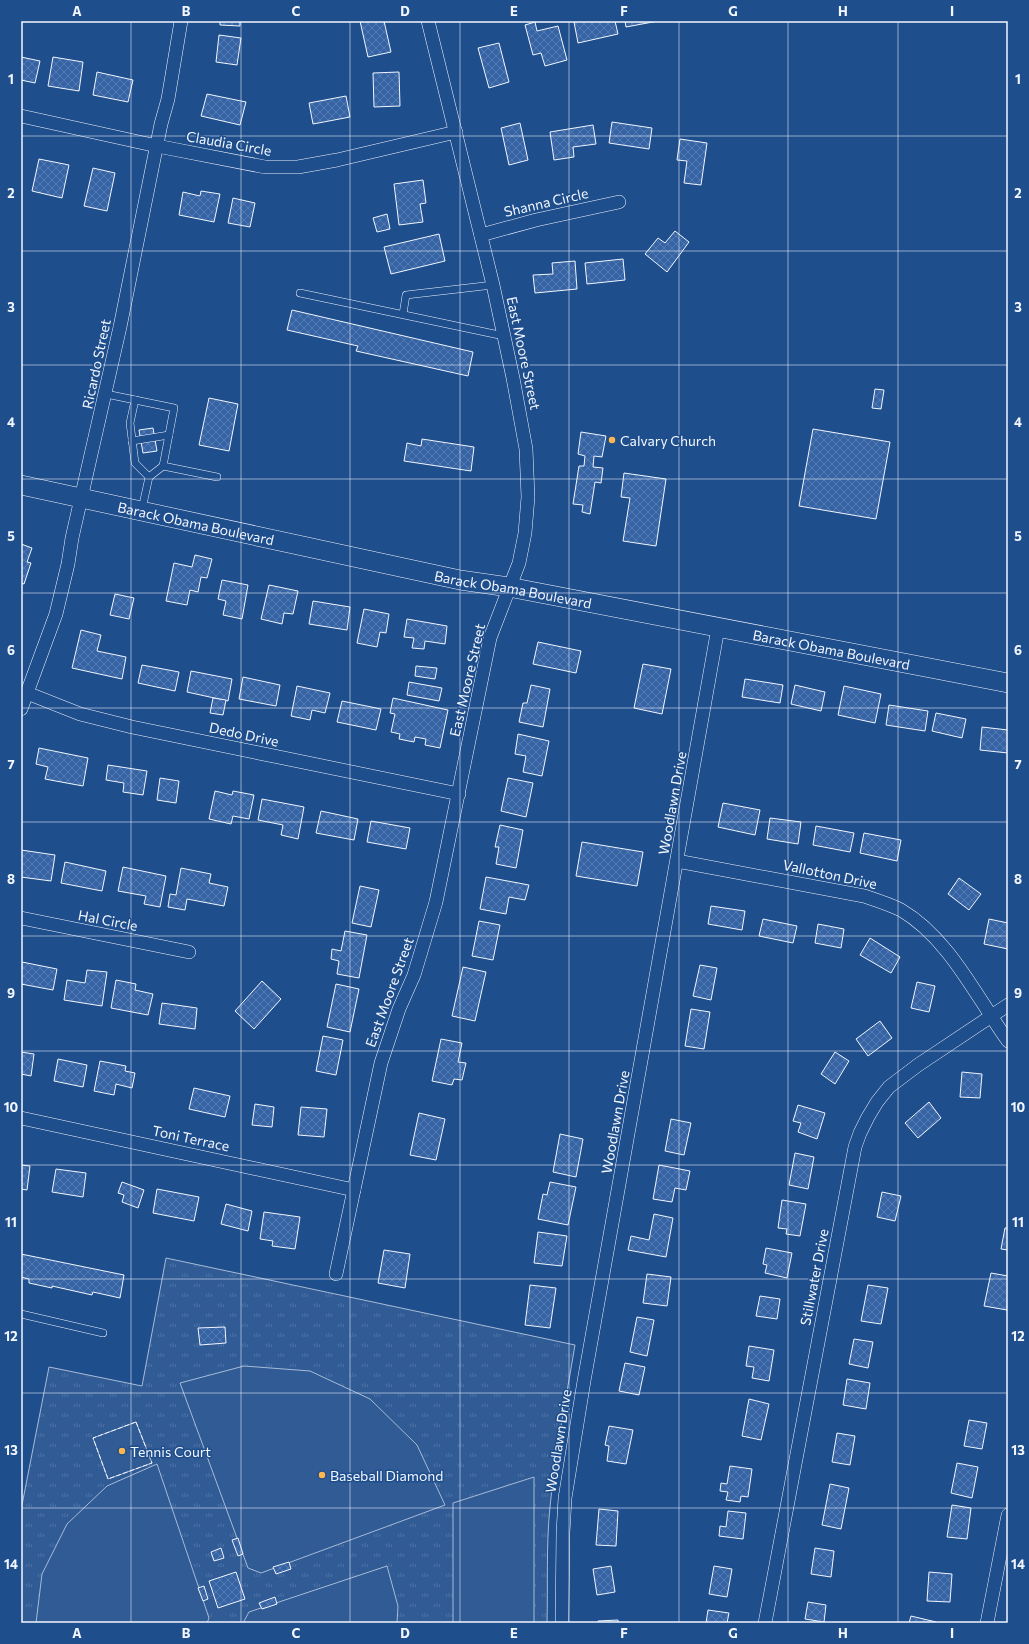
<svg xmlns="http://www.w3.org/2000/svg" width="1029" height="1644" viewBox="0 0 1029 1644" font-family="Commissioner,sans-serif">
<defs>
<pattern id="grass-tufts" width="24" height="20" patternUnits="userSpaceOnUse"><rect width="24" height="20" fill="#305b95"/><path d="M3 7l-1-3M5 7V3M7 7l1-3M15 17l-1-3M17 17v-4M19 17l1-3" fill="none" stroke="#4e73a5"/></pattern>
<pattern id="building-cross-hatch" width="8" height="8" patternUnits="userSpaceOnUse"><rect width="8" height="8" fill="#3563a3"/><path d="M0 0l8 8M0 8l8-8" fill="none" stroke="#537ab1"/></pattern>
</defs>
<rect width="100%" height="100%" fill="#1f4e8c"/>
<path fill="url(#grass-tufts)" stroke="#a8bbd7" d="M 166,1258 L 575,1345 C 566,1399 555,1453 550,1507 C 546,1546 548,1585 547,1623 L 21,1623 L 21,1510 L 49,1367 L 142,1386 Z"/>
<g fill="#305b95" stroke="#a8bbd7">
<polygon points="244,1366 310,1371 370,1399 417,1445 445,1505 261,1573 248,1568 180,1383"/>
<polygon points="136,1422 152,1463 108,1479 93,1438"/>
<polygon points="157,1464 209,1618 207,1623 36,1623 42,1574 67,1524 107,1486"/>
<polygon points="534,1477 534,1623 453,1623 453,1503"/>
<polygon points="387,1566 398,1606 397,1623 243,1623 249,1612"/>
</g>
<g fill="url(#building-cross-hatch)" stroke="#f2f6ff">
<polygon points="220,21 240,21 240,26 220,25"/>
<polygon points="360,21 384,21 391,52 368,57"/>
<polygon points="577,21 615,21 618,34 578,43 574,22"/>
<polygon points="625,21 658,21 626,27"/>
<polygon points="535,22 537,31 558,26 567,60 545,66 541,53 533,55 525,25"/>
<polygon points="219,35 241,38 237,65 216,62"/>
<polygon points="499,43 509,82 489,88 478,48"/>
<polygon points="21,57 40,61 35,83 21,80"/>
<polygon points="53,57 83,62 79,91 48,86"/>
<polygon points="97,72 133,80 128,102 93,95"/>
<polygon points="399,72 400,106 374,107 373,73"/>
<polygon points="207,94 246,102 240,125 201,116"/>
<polygon points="346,96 350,117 313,124 309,103"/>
<polygon points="612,122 652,128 649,149 609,143"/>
<polygon points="520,123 528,160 509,165 501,128"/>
<polygon points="593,125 596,144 573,147 574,157 554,160 550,132"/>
<polygon points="680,139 707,143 701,185 684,183 687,161 677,160"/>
<polygon points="39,159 69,165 62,198 32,191"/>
<polygon points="93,168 115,173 107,211 84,206"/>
<polygon points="423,180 426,203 420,204 423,222 399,225 394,184"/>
<polygon points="201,191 220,194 214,222 179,215 183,192 200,196"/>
<polygon points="233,198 255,203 250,227 228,223"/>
<polygon points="387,214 390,229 377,232 373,218"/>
<polygon points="675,231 689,242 667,272 645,254 658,238 665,243"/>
<polygon points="439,234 445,261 391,274 384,247"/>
<polygon points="623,259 625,280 587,284 585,263"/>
<polygon points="575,261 577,289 535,293 533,275 553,274 552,263"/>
<polygon points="292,310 473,352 468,376 356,351 358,346 287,330"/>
<polygon points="875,389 884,390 881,409 872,408"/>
<polygon points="209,398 238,404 229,451 199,445"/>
<polygon points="153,428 157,451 143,453 139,430"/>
<polygon points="813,429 890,442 876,519 799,506"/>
<polygon points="581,432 606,436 602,457 594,456 593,467 603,468 601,483 595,482 590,514 582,512 583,505 573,504 579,466 584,466 585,456 578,454"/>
<polygon points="422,439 474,447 471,471 404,461 407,443 421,446"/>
<polygon points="624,473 666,479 656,546 623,541 630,498 621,497"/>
<polygon points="21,544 32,548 27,562 31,563 24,584 21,583"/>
<polygon points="195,555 212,559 207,578 201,577 198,592 190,590 187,605 166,601 174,563 192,567"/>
<polygon points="222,580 248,585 242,619 223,615 226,601 218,599"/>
<polygon points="269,585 298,591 293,614 284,613 282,624 261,619"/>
<polygon points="115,594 134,598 129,619 110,615"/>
<polygon points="313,601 350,607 347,630 309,624"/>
<polygon points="364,609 389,614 386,633 380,632 377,647 357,643"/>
<polygon points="407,619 447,626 445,644 425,641 424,649 412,648 414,638 404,637"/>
<polygon points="81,630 101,635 97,651 126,657 122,679 72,668"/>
<polygon points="538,642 581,651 576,673 533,664"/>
<polygon points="643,664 671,669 662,714 634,708"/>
<polygon points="142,665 179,672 175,691 138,683"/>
<polygon points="416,666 437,668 435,679 415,676"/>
<polygon points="191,671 232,679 228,701 187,692"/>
<polygon points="243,677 280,685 276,706 239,699"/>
<polygon points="745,679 783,685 780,703 742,697"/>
<polygon points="409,682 442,688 439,701 407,695"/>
<polygon points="531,685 550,689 543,727 519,722 523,703 527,703"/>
<polygon points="795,685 825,692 821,711 791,704"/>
<polygon points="297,686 330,693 325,713 312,710 310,720 291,716"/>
<polygon points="844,686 881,694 875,723 838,715"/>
<polygon points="213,698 226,700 223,715 210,713"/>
<polygon points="393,698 448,710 440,748 425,745 426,739 415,737 414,742 399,739 400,734 391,732 395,714 390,713"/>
<polygon points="342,701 381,709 376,730 337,722"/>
<polygon points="889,705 928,711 925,731 886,725"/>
<polygon points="936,713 966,719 962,738 932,731"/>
<polygon points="982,727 1008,730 1008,753 980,750"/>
<polygon points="518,734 549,741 542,776 523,772 526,756 515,754"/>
<polygon points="39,748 88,758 83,786 45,779 48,767 36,764"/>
<polygon points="108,765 147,771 143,795 123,792 124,783 106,780"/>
<polygon points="160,778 179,781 176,803 157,800"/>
<polygon points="508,778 533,783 526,817 501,811"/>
<polygon points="215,791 232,795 233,791 254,795 249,819 233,816 231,824 209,819"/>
<polygon points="262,799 304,807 298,839 281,835 283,825 258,820"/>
<polygon points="723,803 760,810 755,835 718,827"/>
<polygon points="321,811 358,819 354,840 316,833"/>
<polygon points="770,818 801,822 798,844 767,839"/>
<polygon points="371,821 410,828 406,849 367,842"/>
<polygon points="500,825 523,830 516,868 496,864 499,847 495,847"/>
<polygon points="816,826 854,833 850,852 813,845"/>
<polygon points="864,833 901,840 897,861 860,853"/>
<polygon points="582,842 643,852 637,886 576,876"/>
<polygon points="21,850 55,855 51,881 21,877"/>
<polygon points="65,862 106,871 102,891 61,883"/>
<polygon points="123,867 166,876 160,907 144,904 146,896 118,891"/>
<polygon points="181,868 211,874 209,883 228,887 224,906 187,899 185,910 168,907 170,894 176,895"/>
<polygon points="486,877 529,885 525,900 509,897 506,914 480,909"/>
<polygon points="959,878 981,894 969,910 948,894"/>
<polygon points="360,886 379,890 371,927 352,923"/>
<polygon points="711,906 745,911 742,930 708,924"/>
<polygon points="763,919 797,926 793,943 759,936"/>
<polygon points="989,919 1008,923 1008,949 984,944"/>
<polygon points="479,921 500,925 493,960 472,956"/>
<polygon points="818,924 844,929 841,948 815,943"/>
<polygon points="345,931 367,935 359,978 337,974 339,961 331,959 332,949 341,951"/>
<polygon points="870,938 900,957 891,973 860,955"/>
<polygon points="22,962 57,969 53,990 21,984"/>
<polygon points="700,965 717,968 711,1000 693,996"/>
<polygon points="463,967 486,972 475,1021 452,1016"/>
<polygon points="87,970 107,972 102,1006 64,1000 67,980 85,983"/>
<polygon points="116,980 136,984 135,990 153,994 148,1015 111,1008"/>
<polygon points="262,981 281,999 254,1029 235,1011"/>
<polygon points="917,982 935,986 929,1012 911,1008"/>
<polygon points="336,984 359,989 350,1032 327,1027"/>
<polygon points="162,1003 197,1008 195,1029 159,1024"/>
<polygon points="691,1009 710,1012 704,1049 685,1046"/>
<polygon points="880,1021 892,1038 868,1056 856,1039"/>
<polygon points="323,1036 343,1040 336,1075 316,1071"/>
<polygon points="441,1039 462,1043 458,1062 466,1063 462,1080 454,1079 452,1085 432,1081"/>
<polygon points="21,1052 34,1054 31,1076 21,1074"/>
<polygon points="835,1052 849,1061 835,1084 821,1074"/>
<polygon points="58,1059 87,1065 83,1087 54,1081"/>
<polygon points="100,1061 126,1066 125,1071 135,1073 132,1088 116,1084 114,1095 94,1091"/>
<polygon points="962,1072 982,1074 980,1098 960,1097"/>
<polygon points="194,1088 230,1096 225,1117 189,1109"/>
<polygon points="929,1102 941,1118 918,1138 905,1123"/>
<polygon points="255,1104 274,1107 272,1127 252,1125"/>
<polygon points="798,1105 825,1113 817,1139 798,1132 801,1123 793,1121"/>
<polygon points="301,1107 327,1109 324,1137 298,1135"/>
<polygon points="419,1113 445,1119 436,1160 410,1155"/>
<polygon points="671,1119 691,1123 684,1155 665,1151"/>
<polygon points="560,1134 583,1139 576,1177 553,1172"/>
<polygon points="795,1153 814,1157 808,1189 789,1185"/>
<polygon points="21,1165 30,1166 27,1190 21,1189"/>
<polygon points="659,1165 690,1171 686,1190 675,1188 672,1202 653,1199"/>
<polygon points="56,1169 86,1173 83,1197 52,1192"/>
<polygon points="122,1182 144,1190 138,1208 122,1202 124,1195 118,1193"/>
<polygon points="550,1182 576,1187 568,1225 538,1219 543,1194 547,1195"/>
<polygon points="157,1189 199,1197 194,1221 153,1213"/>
<polygon points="882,1192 901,1196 895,1221 877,1217"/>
<polygon points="782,1200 806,1204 800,1236 786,1234 787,1229 778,1228"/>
<polygon points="226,1204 252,1211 248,1231 221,1224"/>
<polygon points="264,1212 300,1217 295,1249 272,1246 273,1241 260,1239"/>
<polygon points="654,1214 673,1218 666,1257 628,1250 631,1236 649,1240"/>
<polygon points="1005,1228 1008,1228 1008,1250 1001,1249"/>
<polygon points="538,1232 567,1236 562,1266 534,1263"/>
<polygon points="766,1248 792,1253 787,1278 765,1273 767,1265 763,1264"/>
<polygon points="384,1250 410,1254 405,1288 378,1283"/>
<polygon points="21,1254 124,1275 120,1298 93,1292 92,1295 52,1286 52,1288 29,1283 29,1279 21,1277"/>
<polygon points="991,1273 1008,1276 1007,1310 984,1306"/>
<polygon points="647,1274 671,1277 667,1306 643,1303"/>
<polygon points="530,1285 556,1288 550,1328 525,1325"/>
<polygon points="868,1285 888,1288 881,1324 861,1321"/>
<polygon points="760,1296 780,1299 777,1319 756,1316"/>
<polygon points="637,1317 654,1320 647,1356 630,1352"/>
<polygon points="225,1327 226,1343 200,1345 198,1328"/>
<polygon points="854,1339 873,1342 868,1368 849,1364"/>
<polygon points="749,1346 774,1350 769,1381 752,1378 754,1367 746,1366"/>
<polygon points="625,1363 645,1367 639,1395 619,1391"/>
<polygon points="847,1379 870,1383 866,1409 843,1405"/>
<polygon points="749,1399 769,1404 761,1440 742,1436"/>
<polygon points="969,1420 987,1423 982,1449 964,1446"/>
<polygon points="609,1426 633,1430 626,1464 607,1461 609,1446 605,1445"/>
<polygon points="837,1433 855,1436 850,1465 832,1462"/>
<polygon points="957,1463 978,1467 972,1498 951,1493"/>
<polygon points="730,1466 752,1469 748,1497 741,1496 740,1502 726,1500 728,1492 720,1491 721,1483 727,1484"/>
<polygon points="830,1484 849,1488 841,1529 822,1525"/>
<polygon points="952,1505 971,1508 967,1539 947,1537"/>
<polygon points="599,1509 618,1511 616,1546 596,1545"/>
<polygon points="728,1511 746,1513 743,1539 719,1536 720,1526 726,1527"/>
<polygon points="238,1538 243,1554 238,1556 232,1540"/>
<polygon points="221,1548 224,1558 214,1561 211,1552"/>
<polygon points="815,1548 834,1551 831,1577 811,1574"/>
<polygon points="289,1562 291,1569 276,1574 273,1567"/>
<polygon points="611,1566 615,1592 597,1595 593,1569"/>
<polygon points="714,1566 732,1569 727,1597 709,1594"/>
<polygon points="236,1572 245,1599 218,1608 209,1581"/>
<polygon points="929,1572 952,1574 950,1602 927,1601"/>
<polygon points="204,1586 208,1599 203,1601 198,1588"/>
<polygon points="275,1597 277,1604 262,1609 259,1603"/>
<polygon points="808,1602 826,1605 824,1622 805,1619"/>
<polygon points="708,1610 729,1613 727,1623 706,1623"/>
<polygon points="911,1616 936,1622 936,1623 909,1623"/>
<polygon points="618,1620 618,1623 598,1623 598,1621"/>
</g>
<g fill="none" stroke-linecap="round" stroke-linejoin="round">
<defs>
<g id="service">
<polyline points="300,293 504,336"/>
<polyline points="403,314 406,295 493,285"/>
<polyline points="106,394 174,408 163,466 149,477 142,509"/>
<polyline points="135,400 130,423 135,463 149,477"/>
<polyline points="132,441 169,435"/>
<polyline points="163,466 217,477"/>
<polyline points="21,1314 103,1333"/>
</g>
<g id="minor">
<polyline points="21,116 157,146 265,167 298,167 337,160 456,132"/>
<polyline points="481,235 536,220 619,202"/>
<polyline points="27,693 80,714 132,727 459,794"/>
<polyline points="21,709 56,614 68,564 72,538 120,327 161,124 168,99 181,21"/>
<path d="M 677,861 L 864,896 C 876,900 889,904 901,910 C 949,938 977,998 1008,1041"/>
<polyline points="21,918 189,952"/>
<polyline points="21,1118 354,1190"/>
<polyline points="336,1274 381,1063 399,1009 414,975 436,902 490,638 519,563 525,533 528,497 526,449 513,378 493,285 428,21"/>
<polyline points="562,1623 563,1533 565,1498 584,1381 718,628"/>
<polyline points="765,1623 855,1147 860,1133 868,1117 877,1102 889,1087 918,1065 1008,1005"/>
<polyline points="987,1623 1008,1515"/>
</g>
<g id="secondary">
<path id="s1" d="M 21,485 L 460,580 L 509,587 L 1008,683"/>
</g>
</defs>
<use href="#service" stroke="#f2f6ff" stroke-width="8"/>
<use href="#minor" stroke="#f2f6ff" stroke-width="14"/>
<use href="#secondary" stroke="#f2f6ff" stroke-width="20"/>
<use href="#service" stroke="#1f4e8c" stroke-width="7"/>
<use href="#minor" stroke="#1f4e8c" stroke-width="13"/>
<use href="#secondary" stroke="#1f4e8c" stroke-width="19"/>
<polygon stroke="#f2f6ff" stroke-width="1" stroke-dasharray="5 2" stroke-linecap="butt" points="136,1422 152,1463 108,1479 93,1438"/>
</g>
<path fill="none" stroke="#f2f6ff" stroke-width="1" stroke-opacity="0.55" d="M 131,21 L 131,1623M 241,21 L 241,1623M 350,21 L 350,1623M 460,21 L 460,1623M 569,21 L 569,1623M 679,21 L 679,1623M 788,21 L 788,1623M 898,21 L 898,1623M 21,136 L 1008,136M 21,251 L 1008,251M 21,365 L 1008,365M 21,479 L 1008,479M 21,593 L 1008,593M 21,708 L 1008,708M 21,822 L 1008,822M 21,936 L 1008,936M 21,1051 L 1008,1051M 21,1165 L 1008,1165M 21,1279 L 1008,1279M 21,1393 L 1008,1393M 21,1508 L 1008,1508"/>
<g fill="#ffb74d" stroke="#1f4e8c" stroke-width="1.5">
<circle cx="612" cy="440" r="4"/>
<circle cx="122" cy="1451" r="4"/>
<circle cx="322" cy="1475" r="4"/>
</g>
<g text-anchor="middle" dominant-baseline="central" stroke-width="3" stroke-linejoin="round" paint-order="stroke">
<g font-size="14" fill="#f2f6ff" stroke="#1f4e8c">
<text transform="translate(229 143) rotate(10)">Claudia Circle</text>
<text transform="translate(546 202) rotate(-13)">Shanna Circle</text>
<text transform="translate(524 353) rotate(78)">East Moore Street</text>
<text transform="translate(96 364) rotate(-78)">Ricardo Street</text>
<text stroke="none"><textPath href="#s1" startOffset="179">Barack Obama Boulevard</textPath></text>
<text stroke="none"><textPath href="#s1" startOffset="503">Barack Obama Boulevard</textPath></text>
<text stroke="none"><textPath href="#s1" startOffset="827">Barack Obama Boulevard</textPath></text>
<text transform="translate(467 680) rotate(-77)">East Moore Street</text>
<text transform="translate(244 734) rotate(12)">Dedo Drive</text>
<text transform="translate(672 803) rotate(-80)">Woodlawn Drive</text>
<text transform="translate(830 874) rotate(12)">Vallotton Drive</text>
<text transform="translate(108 920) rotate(11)">Hal Circle</text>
<text transform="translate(389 992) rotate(-70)">East Moore Street</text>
<text transform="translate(615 1122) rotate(-80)">Woodlawn Drive</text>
<text transform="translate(191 1138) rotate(12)">Toni Terrace</text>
<text transform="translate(814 1277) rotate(-79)">Stillwater Drive</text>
<text transform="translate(558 1441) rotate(-81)">Woodlawn Drive</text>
</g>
<g font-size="14" fill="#f2f6ff" stroke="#1f4e8c" text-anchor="start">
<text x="620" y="440">Calvary Church</text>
<text x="130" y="1451">Tennis Court</text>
<text x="330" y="1475">Baseball Diamond</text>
</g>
</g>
<rect width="1029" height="1644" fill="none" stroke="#1f4e8c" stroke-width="44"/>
<rect x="22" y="22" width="985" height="1600" fill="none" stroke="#f2f6ff" stroke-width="1.5"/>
<g font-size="13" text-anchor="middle" font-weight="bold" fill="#f2f6ff">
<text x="77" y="16">A</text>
<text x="186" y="16">B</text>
<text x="296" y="16">C</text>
<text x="405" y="16">D</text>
<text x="514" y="16">E</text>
<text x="624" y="16">F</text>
<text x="733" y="16">G</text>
<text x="843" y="16">H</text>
<text x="952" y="16">I</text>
<text x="11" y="84">1</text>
<text x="1018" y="84">1</text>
<text x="11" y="198">2</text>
<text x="1018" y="198">2</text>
<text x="11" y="312">3</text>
<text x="1018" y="312">3</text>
<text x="11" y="427">4</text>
<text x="1018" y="427">4</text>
<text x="11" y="541">5</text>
<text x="1018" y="541">5</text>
<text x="11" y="655">6</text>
<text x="1018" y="655">6</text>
<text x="11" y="769">7</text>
<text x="1018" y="769">7</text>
<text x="11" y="884">8</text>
<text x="1018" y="884">8</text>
<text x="11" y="998">9</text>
<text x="1018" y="998">9</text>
<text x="11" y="1112">10</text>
<text x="1018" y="1112">10</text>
<text x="11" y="1227">11</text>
<text x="1018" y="1227">11</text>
<text x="11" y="1341">12</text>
<text x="1018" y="1341">12</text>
<text x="11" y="1455">13</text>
<text x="1018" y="1455">13</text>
<text x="11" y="1569">14</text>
<text x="1018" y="1569">14</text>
<text x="77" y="1638">A</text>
<text x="186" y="1638">B</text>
<text x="296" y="1638">C</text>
<text x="405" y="1638">D</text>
<text x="514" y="1638">E</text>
<text x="624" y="1638">F</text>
<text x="733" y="1638">G</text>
<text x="843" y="1638">H</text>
<text x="952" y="1638">I</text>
</g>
</svg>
